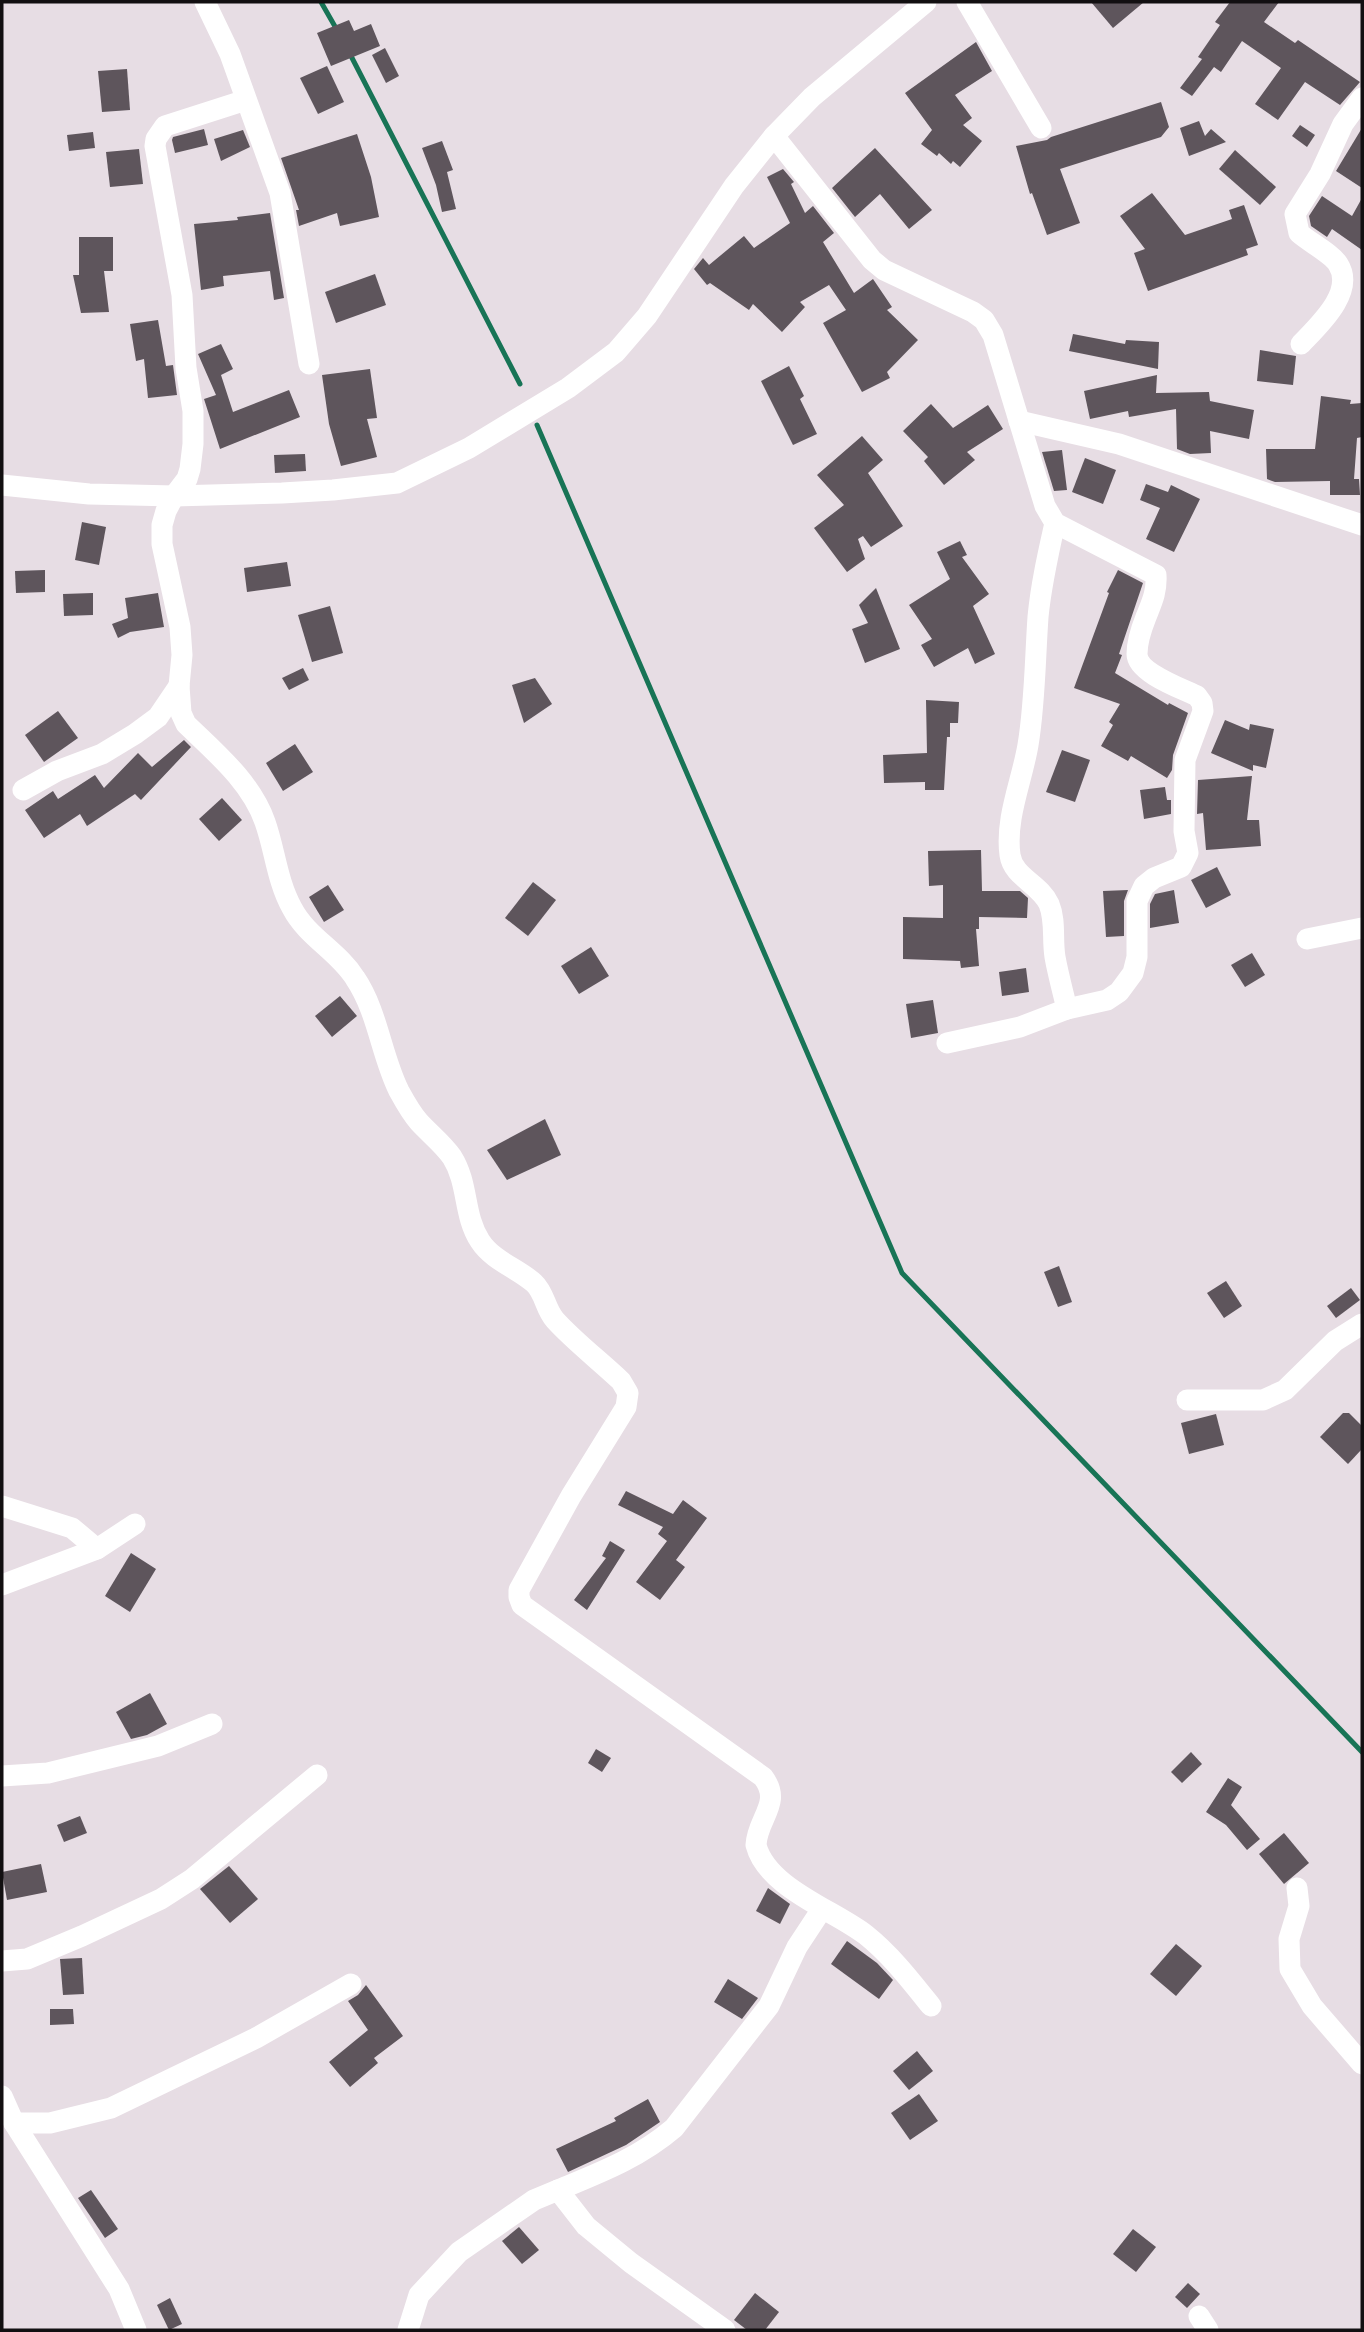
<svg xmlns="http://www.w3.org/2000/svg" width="1364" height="2332" viewBox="0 0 1364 2332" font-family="'Open Sans',sans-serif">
<rect width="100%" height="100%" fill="#e7dde4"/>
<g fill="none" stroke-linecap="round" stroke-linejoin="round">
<g stroke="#187456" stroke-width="5">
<polyline points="321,2 337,30"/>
<polyline points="350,54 520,384"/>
<polyline points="537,425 902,1273 1362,1752"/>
</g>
</g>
<g fill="#5e555c">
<polygon points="1091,2 1144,2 1113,28"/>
<polygon points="1230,2 1279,2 1264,22 1295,43 1298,40 1360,82 1340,105 1305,82 1278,120 1255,104 1281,68 1242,41 1221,72 1214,67 1192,96 1180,88 1202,59 1198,57 1220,25 1215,22"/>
<polygon points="349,20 354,31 371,24 380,46 331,66 317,33"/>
<polygon points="976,42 992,71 955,95 972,118 963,125 982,141 960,167 953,161 951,164 939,153 937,156 921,144 932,130 905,93"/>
<polygon points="385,48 399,76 386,83 372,55"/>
<polygon points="327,66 344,102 318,114 300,78"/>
<polygon points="127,69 130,110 102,112 98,71"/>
<polygon points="1161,102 1169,127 1161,137 1060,169 1080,223 1047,235 1032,193 1030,194 1016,146 1047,140 1051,137"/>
<polygon points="1199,121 1205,136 1211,129 1226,142 1189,156 1180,128"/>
<polygon points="1300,125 1315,135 1307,147 1292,136"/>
<polygon points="1362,128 1362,188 1336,171"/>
<polygon points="204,129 208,145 175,153 172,140 173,137"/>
<polygon points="243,130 250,147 221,161 214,139"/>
<polygon points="93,132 95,148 69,151 67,135"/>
<polygon points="357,134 371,177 379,217 340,226 337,213 299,226 296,210 299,210 281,158"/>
<polygon points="442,141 453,170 447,172 456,209 442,212 436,185 422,148"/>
<polygon points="875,148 932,210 909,229 880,194 855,217 832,188"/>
<polygon points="139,149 143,184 110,187 106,152"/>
<polygon points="1235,150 1276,187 1260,205 1219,169"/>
<polygon points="783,169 794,182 791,184 805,213 813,206 834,233 823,242 854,293 873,279 892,307 887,310 918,340 887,372 890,378 862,392 823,323 846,310 829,285 800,302 805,307 782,332 753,304 749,310 710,283 707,285 694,269 703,258 709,265 744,236 754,248 790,223 767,177"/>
<polygon points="1152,193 1185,235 1232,219 1229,210 1244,205 1258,245 1246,249 1248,255 1148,291 1134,253 1145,249 1120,216"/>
<polygon points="1322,196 1352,216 1362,198 1362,250 1332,229 1327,237 1311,226 1309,216"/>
<polygon points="270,213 284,298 274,300 270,271 223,276 224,286 201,290 194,224 238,220 237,217"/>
<polygon points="79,237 113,237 113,271 104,271 109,312 81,313 73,275 79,275"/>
<polygon points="375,274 386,305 336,323 325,292"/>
<polygon points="158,320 166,366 173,365 177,395 148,398 144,359 136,361 130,324"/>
<polygon points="1073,334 1125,344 1126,340 1159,342 1158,369 1069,351"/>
<polygon points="221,344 233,369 221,375 233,412 289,390 300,417 220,449 204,399 216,395 198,354"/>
<polygon points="1260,350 1296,356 1293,385 1257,381"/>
<polygon points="789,366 804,396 800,399 817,434 793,445 761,381"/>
<polygon points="370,369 377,418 367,419 377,457 341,466 329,424 322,375"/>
<polygon points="1157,375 1156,393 1209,392 1210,401 1254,410 1249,439 1210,431 1211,453 1190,454 1177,449 1176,409 1129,417 1128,411 1090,419 1084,391"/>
<polygon points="1321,396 1351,400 1350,404 1362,403 1362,437 1357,438 1354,479 1359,479 1360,495 1330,495 1330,481 1275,482 1267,479 1266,449 1315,449"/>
<polygon points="931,404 953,428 988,405 1003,429 967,452 975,460 944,485 924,461 928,457 903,431"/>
<polygon points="862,436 883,460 868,473 903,526 871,547 863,536 858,539 865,559 847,572 814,528 844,505 817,475"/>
<polygon points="1062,450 1067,490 1054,491 1042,452"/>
<polygon points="305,454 306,471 275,473 274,455"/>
<polygon points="1085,458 1116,470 1103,504 1072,492"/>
<polygon points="1146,484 1168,492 1171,485 1200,499 1174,552 1146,539 1160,508 1140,500"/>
<polygon points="82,522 106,527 99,565 75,560"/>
<polygon points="960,541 967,555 962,557 989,594 973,606 995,654 975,664 968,648 934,667 921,645 932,639 909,605 950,579 937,552"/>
<polygon points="287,562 291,586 247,592 244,568"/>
<polygon points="45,570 45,592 16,593 15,571"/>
<polygon points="1118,570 1143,583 1119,654 1122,655 1115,673 1168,705 1169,703 1188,713 1173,755 1172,770 1167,778 1131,756 1128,761 1101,746 1113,725 1109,722 1120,704 1074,688 1109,593 1107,592"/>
<polygon points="876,588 900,649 865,663 852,629 868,623 859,605"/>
<polygon points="93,593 93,615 64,616 63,594"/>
<polygon points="158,593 164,627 130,632 118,638 112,624 128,618 125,598"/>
<polygon points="330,606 343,653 312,662 298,615"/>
<polygon points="303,668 309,680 289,690 282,678"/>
<polygon points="535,678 552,704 524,723 512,685"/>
<polygon points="926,700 959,702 958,723 950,723 950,737 947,737 944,790 925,790 925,782 884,783 883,755 927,753"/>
<polygon points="58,711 78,738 44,762 25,735"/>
<polygon points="1225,720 1249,730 1250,724 1274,729 1266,768 1253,765 1253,771 1211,753"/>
<polygon points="184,740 191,747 141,800 135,794 87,826 80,814 44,838 25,810 53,791 58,799 95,775 104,788 138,753 152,767"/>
<polygon points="295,744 313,772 283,791 266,763"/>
<polygon points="1062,750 1090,760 1075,802 1046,792"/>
<polygon points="1252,776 1247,820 1259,820 1261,846 1206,850 1203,813 1197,814 1198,780"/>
<polygon points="1165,787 1167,800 1171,800 1171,814 1144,819 1140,790"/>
<polygon points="222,798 242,820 219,841 199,819"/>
<polygon points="981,850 982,891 1020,891 1028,898 1027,918 979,917 979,929 976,929 979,966 961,968 960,961 903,959 903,917 943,918 943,885 929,886 928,851"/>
<polygon points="1217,867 1231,895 1206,908 1191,880"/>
<polygon points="533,882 556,900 528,936 505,918"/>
<polygon points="328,885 344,910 324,922 309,897"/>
<polygon points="1128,890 1124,901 1124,936 1106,937 1103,891"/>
<polygon points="1174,890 1179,923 1150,928 1150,904 1155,894"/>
<polygon points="591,947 609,976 579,994 561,966"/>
<polygon points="1252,953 1265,975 1245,987 1231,965"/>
<polygon points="1026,968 1029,992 1002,996 999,972"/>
<polygon points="340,996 357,1016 332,1037 315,1016"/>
<polygon points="933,1000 938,1033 911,1038 906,1004"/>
<polygon points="545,1119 561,1155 507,1180 487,1150"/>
<polygon points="1059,1266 1072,1302 1058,1307 1044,1272"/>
<polygon points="1226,1281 1242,1306 1224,1318 1207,1293"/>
<polygon points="1351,1288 1360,1300 1336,1318 1327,1306"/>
<polygon points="1343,1413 1349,1413 1362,1426 1362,1449 1348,1464 1320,1437"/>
<polygon points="1216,1414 1224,1445 1189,1454 1181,1423"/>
<polygon points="626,1491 673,1514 683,1500 707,1518 676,1560 685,1567 660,1600 636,1582 667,1541 658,1534 663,1527 618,1505"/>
<polygon points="610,1541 625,1550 587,1610 574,1600 606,1558 602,1556"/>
<polygon points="131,1553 156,1569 130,1612 105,1596"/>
<polygon points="150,1693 167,1724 147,1735 131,1739 116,1712"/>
<polygon points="596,1749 611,1758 602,1772 588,1763"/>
<polygon points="1191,1752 1202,1764 1182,1783 1171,1772"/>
<polygon points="1228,1778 1242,1787 1231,1805 1260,1839 1247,1850 1226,1825 1206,1812"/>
<polygon points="80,1816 87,1833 64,1842 57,1825"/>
<polygon points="1284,1833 1309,1863 1284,1884 1259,1854"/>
<polygon points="41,1864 47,1892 7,1900 2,1872"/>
<polygon points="229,1866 258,1899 230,1923 200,1889"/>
<polygon points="768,1888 790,1904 780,1924 756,1911"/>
<polygon points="847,1941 877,1963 893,1980 879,1999 831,1964"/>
<polygon points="1176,1944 1202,1966 1176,1996 1150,1974"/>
<polygon points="82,1958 84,1994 63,1995 60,1959"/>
<polygon points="728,1979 758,1998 742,2019 714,2002"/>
<polygon points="366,1985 403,2036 374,2058 378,2063 350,2087 329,2062 368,2030 348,2001 358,1995"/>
<polygon points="50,2009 73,2009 74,2024 50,2025"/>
<polygon points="917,2051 933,2071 909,2090 893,2071"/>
<polygon points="919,2094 938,2121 910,2140 891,2113"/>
<polygon points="648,2099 660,2122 626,2145 568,2172 556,2149 616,2121 614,2118"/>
<polygon points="91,2190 118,2229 105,2238 78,2198"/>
<polygon points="519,2227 539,2250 522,2264 502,2241"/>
<polygon points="1133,2229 1156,2247 1136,2272 1113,2254"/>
<polygon points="1188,2283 1200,2294 1187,2308 1175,2297"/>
<polygon points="755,2293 779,2312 765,2330 747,2330 734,2320"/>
<polygon points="170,2298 182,2324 169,2330 157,2305"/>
</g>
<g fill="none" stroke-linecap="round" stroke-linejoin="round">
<g stroke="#fff" stroke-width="21">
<polyline points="205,2 230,54 280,193 309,364"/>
<polyline points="967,2 1041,128"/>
<path d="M 246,100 L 165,126 L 156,139 L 155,146 L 182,295 L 186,368 L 193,411 L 193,444 L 190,469 L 187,479 L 174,496 L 166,511 L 162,525 L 162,544 L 180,627 L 182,655 L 179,686 L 181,713 L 186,724 C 216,753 251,782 265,822 C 275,850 277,881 292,908 C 307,937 338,951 355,978 C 378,1012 381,1055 399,1091 C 405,1102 411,1113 419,1122 C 430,1134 443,1144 452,1157 C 469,1184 463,1215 480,1241 C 493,1261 517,1268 534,1283 C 545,1293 545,1309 555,1320 C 575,1342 600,1361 621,1381 L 628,1393 L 626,1407 L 571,1496 L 519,1590 L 519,1597 L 522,1605 L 763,1777 C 783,1803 757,1818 756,1845 C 767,1888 834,1910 866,1935 C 891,1955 911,1981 931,2006"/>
<path d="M 774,136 L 872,260 L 884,270 L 973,312 L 984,320 L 993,335 L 1045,506 L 1055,523 L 1156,575 C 1157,592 1152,602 1146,617 C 1142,627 1137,643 1137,654 C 1137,673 1183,689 1197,696 L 1202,703 L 1203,711 L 1185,760 L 1184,831 L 1188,853 L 1181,867 L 1154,878 L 1144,886 L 1137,901 L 1137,957 L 1133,973 L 1119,992 L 1107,1000 L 1067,1009 L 1020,1027 L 947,1043"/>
<path d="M 1301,344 C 1318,326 1356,292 1338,264 C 1332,254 1309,242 1299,233 L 1295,214 L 1320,174 L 1343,124 L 1362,98"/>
<polyline points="1019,421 1119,444 1362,525"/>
<polyline points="2,485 89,494 174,496 282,493 333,490 397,483 469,448 568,388 616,352 647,316 734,186 774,136 812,97 926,2"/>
<path d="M 1055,523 C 1048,554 1041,585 1038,617 C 1035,660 1035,703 1028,745 C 1022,781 1005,818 1010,855 C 1013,877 1040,884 1049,904 C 1056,921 1052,939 1055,957 C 1058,974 1063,992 1067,1009"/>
<polyline points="23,790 57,771 102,754 135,734 158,717 179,686"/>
<polyline points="1307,939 1362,928"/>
<polyline points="1187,1400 1263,1400 1285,1390 1335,1341 1362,1324"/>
<polyline points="2,1506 72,1528 97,1549"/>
<polyline points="2,1585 97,1549 135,1524"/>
<polyline points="2,1776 48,1773 158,1746 212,1724"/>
<polyline points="1297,1888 1299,1906 1289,1939 1290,1969 1312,2006 1362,2064"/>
<polyline points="2,1961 27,1959 82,1936 161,1899 192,1879 317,1775"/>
<polyline points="2,2096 14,2123 119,2289 136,2330"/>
<polyline points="14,2123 50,2123 111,2108 256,2038 351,1984"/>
<path d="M 558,2190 C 599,2173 639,2158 674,2128 L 769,2006 L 797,1947 L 822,1909"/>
<polyline points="1199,2316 1208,2330"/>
<polyline points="408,2330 419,2295 459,2252 534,2200 558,2190 586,2226 631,2263 725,2330"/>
</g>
</g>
<rect width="1364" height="2332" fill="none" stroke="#120f11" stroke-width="7"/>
</svg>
